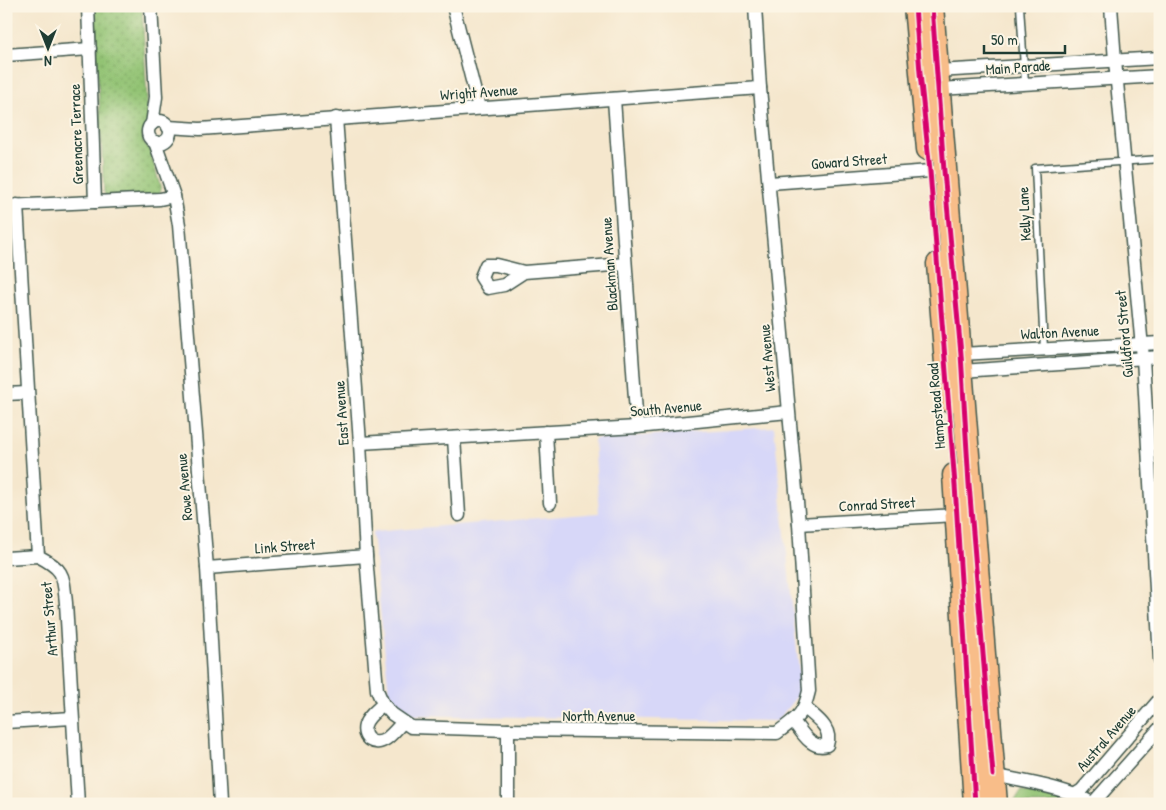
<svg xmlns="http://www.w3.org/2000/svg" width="1166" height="810" viewBox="0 0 1166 810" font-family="'Patrick Hand',sans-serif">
<defs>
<pattern id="grass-dots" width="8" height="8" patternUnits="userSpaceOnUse" patternTransform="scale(1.25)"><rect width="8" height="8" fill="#92c373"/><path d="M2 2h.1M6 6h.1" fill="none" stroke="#77a05f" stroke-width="1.8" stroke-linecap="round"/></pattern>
<pattern id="park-tufts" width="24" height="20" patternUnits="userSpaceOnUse" patternTransform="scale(1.25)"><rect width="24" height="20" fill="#92c373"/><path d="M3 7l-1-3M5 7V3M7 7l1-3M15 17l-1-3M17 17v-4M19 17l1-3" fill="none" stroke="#77a05f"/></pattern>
</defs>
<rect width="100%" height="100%" fill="#fcf5e5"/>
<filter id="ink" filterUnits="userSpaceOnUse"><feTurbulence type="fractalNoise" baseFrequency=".02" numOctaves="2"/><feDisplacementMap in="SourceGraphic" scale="10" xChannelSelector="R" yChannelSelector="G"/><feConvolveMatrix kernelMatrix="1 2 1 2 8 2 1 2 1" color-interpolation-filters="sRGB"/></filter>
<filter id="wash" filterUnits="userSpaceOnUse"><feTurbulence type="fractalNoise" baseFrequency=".0096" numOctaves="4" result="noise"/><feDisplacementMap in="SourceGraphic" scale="20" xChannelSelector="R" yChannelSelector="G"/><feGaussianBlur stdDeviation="1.12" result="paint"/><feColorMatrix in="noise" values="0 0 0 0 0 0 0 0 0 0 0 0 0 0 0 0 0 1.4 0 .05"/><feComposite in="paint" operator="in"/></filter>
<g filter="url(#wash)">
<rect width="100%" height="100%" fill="#f5e7cd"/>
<polygon fill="#d7d7f8" points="774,427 801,691 777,721 407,715 389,693 372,532 599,513 594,439"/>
<path fill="url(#grass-dots)" stroke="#588054" d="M 94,6 L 142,6 L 148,120 C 145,132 137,139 150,149 L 161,190 L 159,195 L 106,197 L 104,192 Z"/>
<polygon fill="url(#park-tufts)" stroke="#588054" points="1021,791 1072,804 1013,804"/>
</g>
<g filter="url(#ink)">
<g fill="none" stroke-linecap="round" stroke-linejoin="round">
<defs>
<g id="lane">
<polyline points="1020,6 1025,83"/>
<polyline points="1044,349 1035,168 1160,159"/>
</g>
<g id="street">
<polyline points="88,6 95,202"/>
<polyline points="151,6 156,97 152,124"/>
<polyline points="453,6 479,108"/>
<polyline points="1111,6 1115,61 1143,358 1160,660"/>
<polyline points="6,55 90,49"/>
<polyline points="937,71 1160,58"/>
<polyline points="939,89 1160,76"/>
<polyline points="614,99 637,427"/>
<path d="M 336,118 L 360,443 L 366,556 L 377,690 L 383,704 L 392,714 L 411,727 L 508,730 L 777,733 C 797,717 803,717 809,691 L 799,524 L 760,88 L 755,6"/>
<circle cx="159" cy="132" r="11"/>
<polyline points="168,127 200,129 760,88"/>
<polyline points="155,142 174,196 179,225 207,568 220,804"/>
<polyline points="770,183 930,171"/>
<path d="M 17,205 L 38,556 C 65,570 63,575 66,603 L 78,804"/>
<polyline points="6,206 160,199 174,196"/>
<polyline points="524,272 504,285 488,288 481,277 486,265 496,265 524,272 625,264"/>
<polyline points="961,354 1160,343"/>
<polyline points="962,371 1160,357"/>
<polyline points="6,394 27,393"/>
<polyline points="546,432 550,503"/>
<polyline points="454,438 459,515"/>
<polyline points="360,443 637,427 788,412"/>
<polyline points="799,524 956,515"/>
<polyline points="6,558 38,556"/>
<polyline points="207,568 366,556"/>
<path d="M 383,704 C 378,709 367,717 365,725 C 361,739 375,747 386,739 C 393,734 398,727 403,722"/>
<path d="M 793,721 C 802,732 811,750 827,745 C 833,728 816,718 805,708"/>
<polyline points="6,722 72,718"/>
<polyline points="508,730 508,804"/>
<path d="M 993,775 C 1025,782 1065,787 1094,804"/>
<polyline points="1074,795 1082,790 1160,699"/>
<polyline points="1093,803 1160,728"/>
</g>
<g id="highway">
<polyline points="915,6 928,149"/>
<polyline points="932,6 996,804"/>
<polyline points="938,264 949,401"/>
<polyline points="954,475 975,804"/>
</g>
</defs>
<use href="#lane" stroke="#3f564b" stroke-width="9"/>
<use href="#street" stroke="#3f564b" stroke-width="15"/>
<use href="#highway" stroke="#3f564b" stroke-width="25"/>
<use href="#lane" stroke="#fff" stroke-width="6"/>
<use href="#street" stroke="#fff" stroke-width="12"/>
<use href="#highway" stroke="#f8bd89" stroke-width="22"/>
<defs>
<g id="cycleway">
<polyline points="915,6 920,73 930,171 955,485 975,804"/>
<polyline points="932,6 944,171 961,354 969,484 993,775"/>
</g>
</defs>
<use href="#cycleway" stroke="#fcf5e5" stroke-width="8"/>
<use href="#cycleway" stroke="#d6006c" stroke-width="5"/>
</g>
</g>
<g text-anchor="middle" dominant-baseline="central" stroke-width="4" stroke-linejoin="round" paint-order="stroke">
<g font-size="15" fill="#1f3d34" stroke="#fcf5e5">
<text transform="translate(1018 67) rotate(-4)">Main Parade</text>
<text transform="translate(479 92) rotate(-4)">Wright Avenue</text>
<text transform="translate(76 134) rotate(-92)">Greenacre Terrace</text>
<text transform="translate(849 161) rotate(-4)">Goward Street</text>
<text transform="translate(1024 214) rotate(-93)">Kelly Lane</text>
<text transform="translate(609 264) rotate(-94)">Blackman Avenue</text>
<text transform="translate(1060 332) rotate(-3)">Walton Avenue</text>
<text transform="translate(1124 334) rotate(-95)">Guildford Street</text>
<text transform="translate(767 358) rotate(-95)">West Avenue</text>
<text transform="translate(936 406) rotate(-95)">Hampstead Road</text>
<text transform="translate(666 408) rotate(-5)">South Avenue</text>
<text transform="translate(341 413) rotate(-94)">East Avenue</text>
<text transform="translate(184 487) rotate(-95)">Rowe Avenue</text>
<text transform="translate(877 504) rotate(-3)">Conrad Street</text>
<text transform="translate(285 546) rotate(-4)">Link Street</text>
<text transform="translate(49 619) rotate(-95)">Arthur Street</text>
<text x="599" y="715">North Avenue</text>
<text transform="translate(1106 738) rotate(-49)">Austral Avenue</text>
</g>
</g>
<rect width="1166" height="810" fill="none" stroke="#fcf5e5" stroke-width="25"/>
<g transform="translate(48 48) rotate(180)" stroke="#fcf5e5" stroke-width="4" paint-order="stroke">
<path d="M0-4L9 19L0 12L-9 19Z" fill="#1f3d34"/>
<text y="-8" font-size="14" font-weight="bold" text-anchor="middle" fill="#1f3d34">N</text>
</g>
<path d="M984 45v8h81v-8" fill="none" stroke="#1f3d34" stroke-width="2.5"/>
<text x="991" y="45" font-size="15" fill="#1f3d34" stroke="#fcf5e5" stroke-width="4" paint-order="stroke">50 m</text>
</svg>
